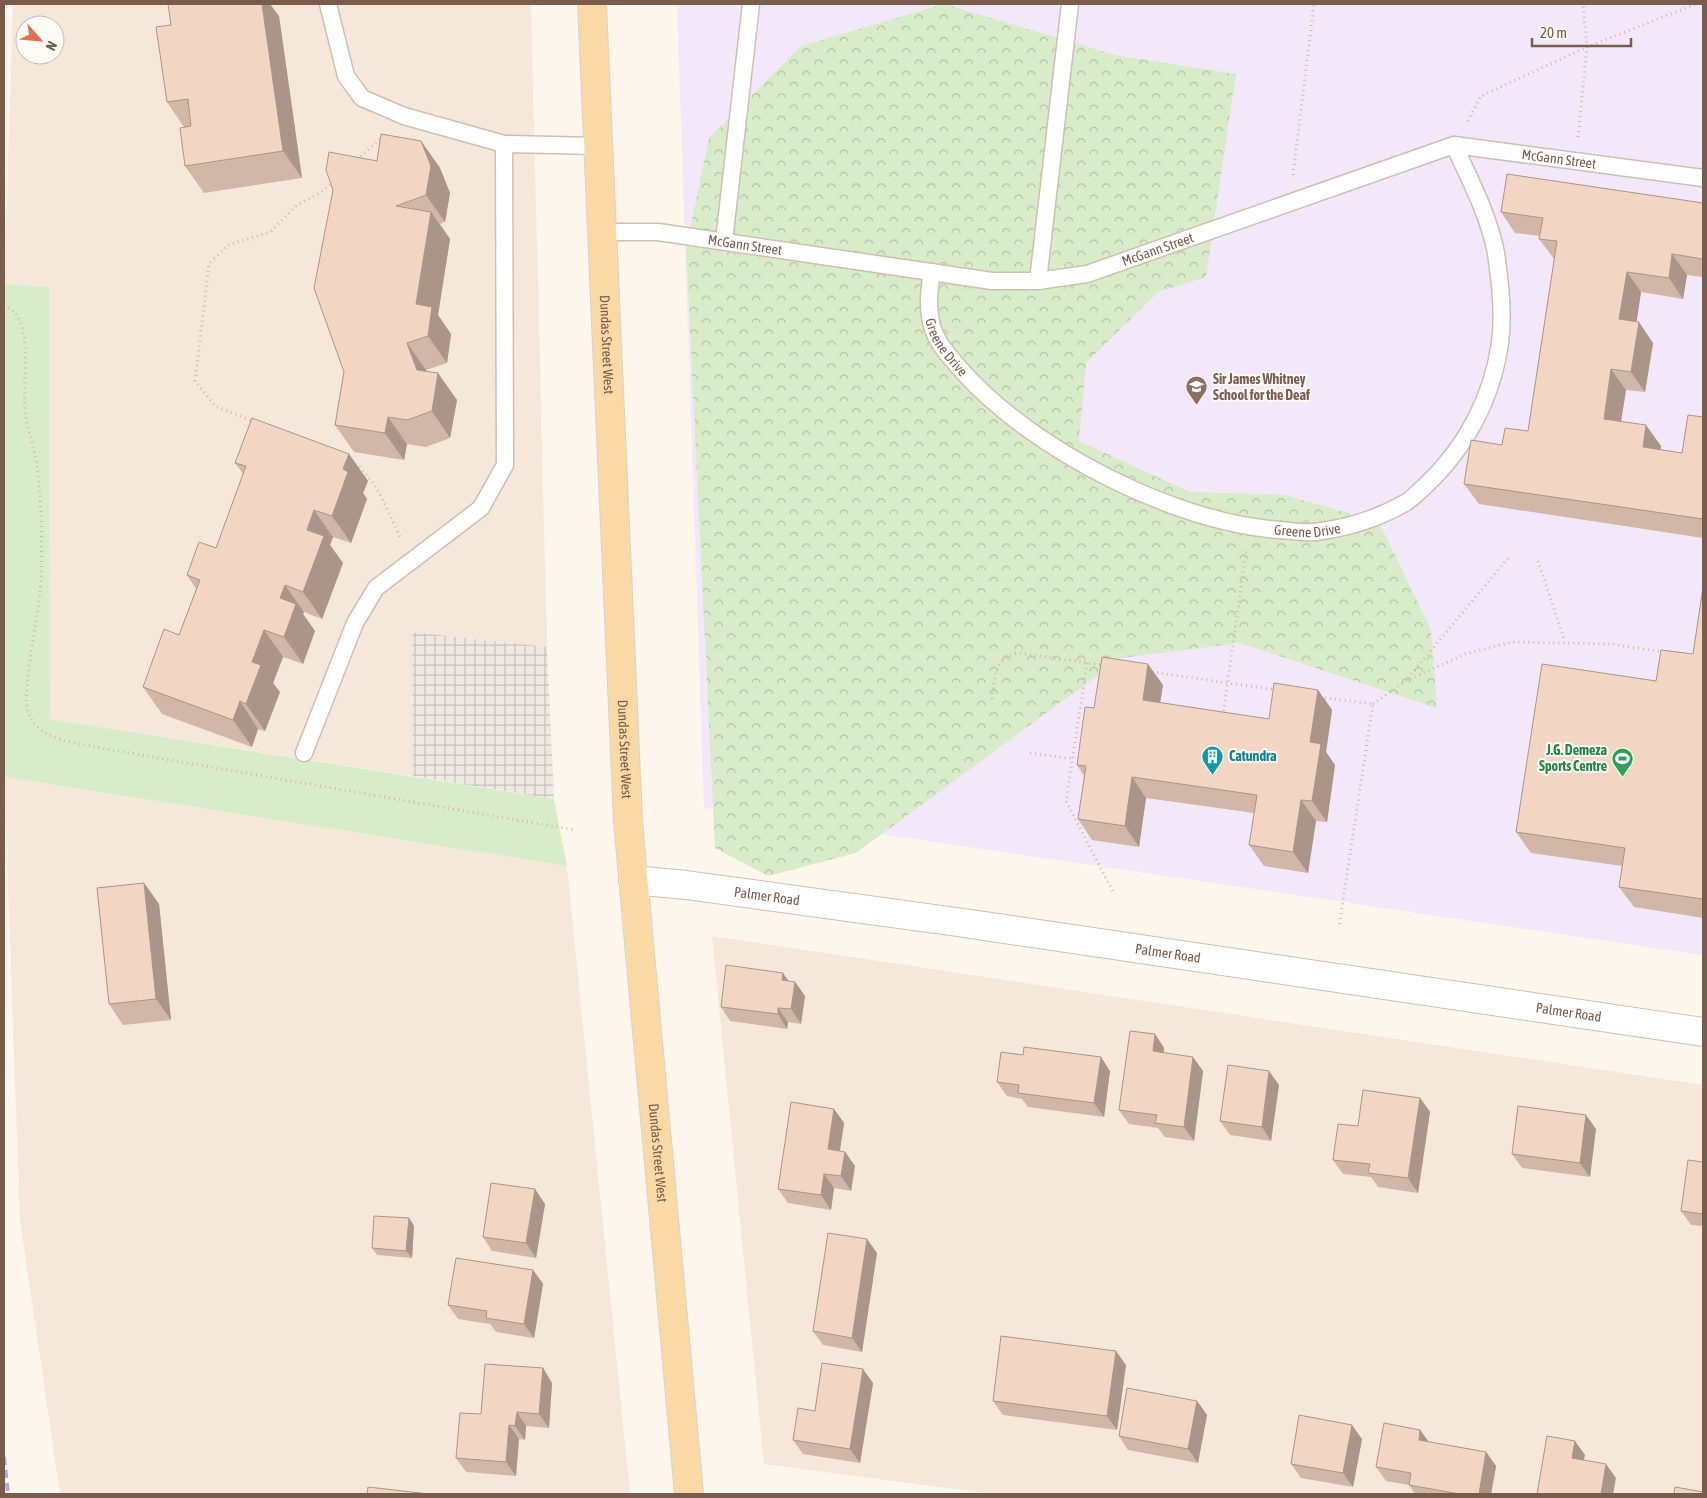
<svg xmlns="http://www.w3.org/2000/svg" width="1707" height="1498" viewBox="0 0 1707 1498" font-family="'Asap Condensed',sans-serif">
<defs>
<pattern id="industrial-grid" width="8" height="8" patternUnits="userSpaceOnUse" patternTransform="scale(1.25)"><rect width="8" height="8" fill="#efe9e4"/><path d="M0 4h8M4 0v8" fill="none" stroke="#c7c0bb"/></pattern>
<pattern id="forest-crowns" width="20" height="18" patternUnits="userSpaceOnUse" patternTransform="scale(1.25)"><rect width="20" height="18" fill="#d8ecc9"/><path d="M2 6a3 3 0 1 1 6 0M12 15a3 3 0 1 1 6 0" fill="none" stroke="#b4c2a5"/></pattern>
</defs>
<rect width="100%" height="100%" fill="#fdf6ec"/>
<g fill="#f5e8da" fill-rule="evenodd">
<path d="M 13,4 L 531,4 L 547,647 L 412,632 L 413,776 L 50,719 L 49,287 L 4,284 ZM 25,25 L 55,25 L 55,55 L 25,55 Z"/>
<polygon points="4,777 567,866 630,1494 60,1494 20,1220"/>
<polygon points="712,936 1703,1085 1703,1494 992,1494 764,1464"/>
</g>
<polygon fill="url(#industrial-grid)" points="412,632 547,647 554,799 413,776"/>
<polygon fill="#f3e8fa" points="677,4 1703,4 1703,955 704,808"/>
<polygon fill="url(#forest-crowns)" points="944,4 1115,55 1236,74 1206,277 1158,292 1086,363 1079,441 1190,492 1285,495 1379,522 1431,630 1437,708 1240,643 1121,658 856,853 768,876 715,848 686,248 709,138 801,46"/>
<polygon fill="#d8ecc9" points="4,284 49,287 50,719 554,799 567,866 4,777"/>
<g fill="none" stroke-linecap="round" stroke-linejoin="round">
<defs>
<g id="service">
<polyline points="328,4 346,76 362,98 404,116 504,144"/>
<path id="s1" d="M 600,232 L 658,232 L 992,281 L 1038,281 L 1087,274 L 1454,145 L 1703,178"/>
<polyline points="724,241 751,4"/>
<path id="s2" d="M 932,272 C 929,291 927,308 932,326 C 937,344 951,358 963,372 C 1033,450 1175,523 1280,530 C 1292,531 1304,533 1315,532 C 1347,528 1377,519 1405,503 C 1412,499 1418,492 1424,487 C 1465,449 1492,399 1500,343 C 1504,314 1500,282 1496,253 C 1489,216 1470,180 1454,145"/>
<polyline points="1038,281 1070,4"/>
<polyline points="304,753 355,623 376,588 481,508 505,465 504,144 597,146"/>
</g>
<g id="tertiary">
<path id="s3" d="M 633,880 L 686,885 L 957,922 L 1703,1032"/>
</g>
<g id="primary">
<path id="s4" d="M 592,4 L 628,821 L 689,1494"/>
</g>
</defs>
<use href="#service" stroke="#d1beb0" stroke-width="19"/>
<use href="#tertiary" stroke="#d1beb0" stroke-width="30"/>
<use href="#primary" stroke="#dad1cd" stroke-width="30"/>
<g stroke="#d9b8a5" stroke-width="3" stroke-dasharray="1 4" stroke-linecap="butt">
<polyline points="1468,121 1481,96 1587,47 1696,4"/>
<polyline points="1578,137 1587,47 1583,4"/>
<polyline points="357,160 384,135"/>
<polyline points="1293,175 1314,4"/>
<path d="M 4,305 C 12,309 18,315 21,324 C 29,347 23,385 25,411 C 27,429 35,448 37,466 C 42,504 42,542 41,580 C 39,612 31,645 28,678 C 27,689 25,701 28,712 C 37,739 71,742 95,747 L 575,830"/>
<polyline points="255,422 215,406 195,381 209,264 228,245 270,232 297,205 320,193 334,181"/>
<path d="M 355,464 C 378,481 388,513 401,539"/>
<polyline points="1538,561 1565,642"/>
<polyline points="1087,663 1066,801 1113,892"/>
<polyline points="1152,672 1277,690"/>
<polyline points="1408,678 1508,558"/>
<polyline points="1320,697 1373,704 1339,927"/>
<path d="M 992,699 C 996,677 992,660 1017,653 L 1103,665"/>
<polyline points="1373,704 1406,681 1465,654 1511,642 1611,644 1663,652"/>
<polyline points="1223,716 1246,551"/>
<polyline points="1030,753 1073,759"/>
</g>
<use href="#service" stroke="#fff" stroke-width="16"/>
<use href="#tertiary" stroke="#fff" stroke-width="28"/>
<use href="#primary" stroke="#fbd9a5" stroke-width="28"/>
<polyline stroke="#b9a8c9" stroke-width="4" stroke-dasharray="8 5" stroke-linecap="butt" points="4,1457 8,1494"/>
</g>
<g fill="#d1b7a8">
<polygon points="279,16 302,178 204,193 185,166 184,127 167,102 171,25"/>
<polygon points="421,141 440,168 450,193 445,222 440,224 450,239 438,315 451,334 447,363 426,370 457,400 450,438 426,447 407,444 404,460 354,452 335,425 344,372 333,190 377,161"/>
<polygon points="1703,203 1703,277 1687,275 1683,299 1641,292 1636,322 1653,343 1645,392 1626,390 1621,422 1661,446 1660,450 1682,453 1703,417 1703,538 1479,504 1464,484 1502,445 1528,431 1554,259 1539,239 1540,236 1515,233 1501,212"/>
<polygon points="349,454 368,481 363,493 367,499 351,543 333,537 330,545 343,563 322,619 304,612 303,614 315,631 303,664 283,657 273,683 280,692 265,731 258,729 252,747 162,714 143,687 179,635 196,589 187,575 216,548 243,474 235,463"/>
<polygon points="1703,587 1703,918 1634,907 1619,887 1622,866 1531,853 1516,832 1656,681 1693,654"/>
<polygon points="1163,685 1160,703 1269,719 1318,690 1332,710 1326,752 1335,765 1327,822 1316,821 1308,873 1264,866 1249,845 1254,813 1146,798 1139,847 1092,840 1078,819 1084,776 1077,765 1094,708"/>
<polygon points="144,883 159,904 171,1020 123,1025 109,1004"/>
<polygon points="789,981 795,982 805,996 801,1024 788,1022 787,1029 730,1021 721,1007"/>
<polygon points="1155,1034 1164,1048 1164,1053 1203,1071 1194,1141 1165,1137 1158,1128 1129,1124 1119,1110"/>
<polygon points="1110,1071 1104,1117 1028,1107 1022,1099 1007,1096 997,1082"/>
<polygon points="1269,1071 1279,1085 1271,1141 1230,1135 1220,1121"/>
<polygon points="1420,1098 1430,1112 1418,1193 1378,1187 1371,1177 1343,1174 1333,1160 1358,1126"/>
<polygon points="834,1109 844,1123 840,1151 845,1152 855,1166 851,1191 834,1188 831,1210 788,1203 778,1189"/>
<polygon points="1596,1129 1590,1177 1522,1168 1512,1154"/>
<polygon points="1703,1162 1703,1226 1691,1225 1681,1211"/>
<polygon points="545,1204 536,1258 492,1251 483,1237"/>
<polygon points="409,1218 414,1226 412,1258 377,1255 372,1248"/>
<polygon points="877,1253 862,1352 823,1345 813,1331"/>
<polygon points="533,1270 543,1284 534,1338 496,1332 490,1324 458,1319 448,1305"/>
<polygon points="1126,1365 1117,1430 1003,1415 993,1401"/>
<polygon points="543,1368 552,1383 549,1428 526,1426 525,1440 519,1439 516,1476 466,1472 456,1458 481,1414"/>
<polygon points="873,1383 860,1463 803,1454 793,1440 815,1411"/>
<polygon points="1197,1401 1207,1415 1198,1463 1128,1450 1119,1436"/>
<polygon points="1420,1430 1429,1442 1486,1452 1496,1466 1491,1494 1415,1494 1409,1485 1386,1481 1376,1467"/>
<polygon points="1362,1439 1353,1487 1301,1478 1291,1464"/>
</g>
<g fill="#aa9588">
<polygon points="262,4 270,4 279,16 302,178 283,151"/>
<polygon points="421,141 440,168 450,193 445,222 426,195"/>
<polygon points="431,212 450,239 438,315 451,334 447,363 428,336 416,304"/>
<polygon points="1672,254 1687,275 1683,299 1669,278"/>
<polygon points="1627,272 1641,292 1634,340 1619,319"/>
<polygon points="1639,322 1653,343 1645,392 1631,372"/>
<polygon points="407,343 426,370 435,393 438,373 457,400 450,438 432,411"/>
<polygon points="1611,369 1626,390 1618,440 1604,419"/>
<polygon points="388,417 407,444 404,460 385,433"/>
<polygon points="1646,425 1661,446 1658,468 1643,447"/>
<polygon points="349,454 368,481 363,493 367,499 351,543 332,516 343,469"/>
<polygon points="314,510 333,537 330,545 343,563 322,619 303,592 307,530"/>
<polygon points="285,585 304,612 303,614 315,631 303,664 284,637 280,598"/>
<polygon points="264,630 283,657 273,683 280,692 265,731 246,704 252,662"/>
<polygon points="1148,664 1163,685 1157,721 1143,700"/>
<polygon points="1318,690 1332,710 1326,752 1335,765 1327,822 1312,801 1310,742"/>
<polygon points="240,701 258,729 252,747 233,720"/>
<polygon points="1132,777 1146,798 1139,847 1125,826"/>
<polygon points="1301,800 1316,821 1308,873 1293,852"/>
<polygon points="144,883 159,904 171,1020 156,999"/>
<polygon points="783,973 793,987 782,980"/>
<polygon points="795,982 805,996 801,1024 791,1009"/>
<polygon points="778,1008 788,1022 787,1029 778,1014"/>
<polygon points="1155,1034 1164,1048 1162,1065 1153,1051"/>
<polygon points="1101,1057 1110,1071 1104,1117 1094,1103"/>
<polygon points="1193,1057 1203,1071 1194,1141 1184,1127"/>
<polygon points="1269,1071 1279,1085 1271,1141 1262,1127"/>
<polygon points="1420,1098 1430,1112 1418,1193 1408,1178"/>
<polygon points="834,1109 844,1123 838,1163 828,1149"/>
<polygon points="1586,1115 1596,1129 1590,1177 1580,1163"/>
<polygon points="845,1152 855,1166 851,1191 841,1176"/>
<polygon points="824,1174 834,1188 831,1210 821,1195"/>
<polygon points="535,1189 545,1204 536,1258 526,1243"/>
<polygon points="409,1218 414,1226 412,1258 406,1251"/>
<polygon points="867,1239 877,1253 862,1352 852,1338"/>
<polygon points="533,1270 543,1284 534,1338 524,1324"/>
<polygon points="1116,1351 1126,1365 1117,1430 1107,1416"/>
<polygon points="543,1368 552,1383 549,1428 539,1414"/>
<polygon points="863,1369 873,1383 860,1463 850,1449"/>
<polygon points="1197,1401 1207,1415 1198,1463 1188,1449"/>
<polygon points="517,1412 526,1426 525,1440 515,1426"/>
<polygon points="509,1425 519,1439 516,1476 506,1462"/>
<polygon points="1352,1425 1362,1439 1353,1487 1343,1473"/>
<polygon points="1420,1430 1430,1444 1419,1440"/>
<polygon points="1575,1441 1585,1455 1581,1472 1572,1458"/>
<polygon points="1486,1452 1496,1466 1491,1494 1479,1494"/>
<polygon points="1606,1464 1616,1478 1613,1494 1601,1494"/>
</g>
<g fill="#f3d5c3" stroke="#aa9588">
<polygon points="168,4 262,4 283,151 185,166 180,128 191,126 188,99 167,102 156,27 171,25"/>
<polygon points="381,134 421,141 431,166 426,195 396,206 431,212 416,304 432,307 428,336 407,343 417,370 438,373 432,411 407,420 388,417 385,433 335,425 344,372 314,288 333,190 326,170 329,152 377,161"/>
<polygon points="1507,174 1703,203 1703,259 1672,254 1669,278 1627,272 1619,319 1639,322 1631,372 1611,369 1604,419 1646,425 1643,447 1682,453 1688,415 1703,417 1703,519 1464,484 1471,440 1502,445 1505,428 1528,431 1557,241 1539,239 1543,218 1501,212"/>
<polygon points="252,418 349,454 343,469 348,472 332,516 314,510 307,530 324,536 303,592 285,585 280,598 296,604 284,637 264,630 252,662 261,665 246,704 240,701 233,720 143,687 164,629 179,635 200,580 187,575 199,542 216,548 246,466 235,463"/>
<polygon points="1703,587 1703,899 1619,887 1625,848 1516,832 1542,664 1656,681 1661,650 1693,654"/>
<polygon points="1102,657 1148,664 1143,700 1269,719 1274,683 1318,690 1310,742 1321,744 1312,801 1301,800 1293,852 1249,845 1257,795 1132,777 1125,826 1078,819 1086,766 1077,765 1085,707 1094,708"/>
<polygon points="144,883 156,999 109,1004 97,888"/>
<polygon points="726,965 783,973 782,980 795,982 791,1009 778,1008 778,1014 721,1007"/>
<polygon points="1130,1031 1155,1034 1153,1051 1193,1057 1184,1127 1155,1123 1157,1115 1119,1110"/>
<polygon points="1024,1047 1101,1057 1094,1103 1018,1093 1019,1085 997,1082 1001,1052 1023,1055"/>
<polygon points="1228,1065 1269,1071 1262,1127 1220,1121"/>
<polygon points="1363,1090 1420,1098 1408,1178 1368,1173 1370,1164 1333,1160 1338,1124 1358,1126"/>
<polygon points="791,1102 834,1109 828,1149 845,1152 841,1176 824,1174 821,1195 778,1189"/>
<polygon points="1518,1106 1586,1115 1580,1163 1512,1154"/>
<polygon points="1688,1160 1703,1162 1703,1214 1681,1211"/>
<polygon points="491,1183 535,1189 526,1243 483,1237"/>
<polygon points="374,1216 409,1218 406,1251 372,1248"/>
<polygon points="828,1233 867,1239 852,1338 813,1331"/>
<polygon points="456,1258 533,1270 524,1324 486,1318 487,1311 448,1305"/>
<polygon points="1001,1336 1116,1351 1107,1416 993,1401"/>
<polygon points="822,1363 863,1369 850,1449 793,1440 798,1408 815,1411"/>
<polygon points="485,1364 543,1368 539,1414 517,1412 515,1426 509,1425 506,1462 456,1458 460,1413 481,1414"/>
<polygon points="1127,1388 1197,1401 1188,1449 1119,1436"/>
<polygon points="1299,1415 1352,1425 1343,1473 1291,1464"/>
<polygon points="1384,1423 1420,1430 1419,1440 1486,1452 1479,1494 1460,1494 1409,1485 1411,1473 1376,1467"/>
<polygon points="1547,1436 1575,1441 1572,1458 1606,1464 1601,1494 1537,1494"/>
<polygon points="368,1487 429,1494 367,1494"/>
<polygon points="1675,1487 1703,1492 1703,1494 1674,1494"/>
</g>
<defs>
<symbol id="school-pin" viewBox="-11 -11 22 30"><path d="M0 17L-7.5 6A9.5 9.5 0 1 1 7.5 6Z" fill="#8d6e63" stroke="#fffaf3"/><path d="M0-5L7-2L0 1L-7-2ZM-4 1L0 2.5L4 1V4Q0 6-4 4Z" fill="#fff"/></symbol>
<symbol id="building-pin" viewBox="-11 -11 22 30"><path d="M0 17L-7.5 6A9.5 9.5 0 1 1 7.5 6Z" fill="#0f9aa8" stroke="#fffaf3"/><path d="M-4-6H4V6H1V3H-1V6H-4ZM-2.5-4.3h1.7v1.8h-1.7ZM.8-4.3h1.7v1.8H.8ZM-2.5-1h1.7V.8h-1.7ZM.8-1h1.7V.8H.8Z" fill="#fff"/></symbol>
<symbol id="stadium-pin" viewBox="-11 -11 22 30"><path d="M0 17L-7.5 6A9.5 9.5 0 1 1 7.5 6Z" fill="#2e9e5b" stroke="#fffaf3"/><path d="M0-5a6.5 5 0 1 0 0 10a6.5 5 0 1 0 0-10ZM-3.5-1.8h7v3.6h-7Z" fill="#fff"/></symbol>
</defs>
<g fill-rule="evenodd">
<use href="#school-pin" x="1184" y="374" width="25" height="34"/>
<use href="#building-pin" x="1200" y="744" width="25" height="34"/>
<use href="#stadium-pin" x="1610" y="746" width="25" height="34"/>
</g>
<g text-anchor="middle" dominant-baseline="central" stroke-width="4" stroke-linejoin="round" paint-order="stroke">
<g font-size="14" fill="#7a5c4d" stroke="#fffaf3">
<text stroke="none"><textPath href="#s1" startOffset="986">McGann Street</textPath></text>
<text stroke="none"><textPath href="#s1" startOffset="146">McGann Street</textPath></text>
<text stroke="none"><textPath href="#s1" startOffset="566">McGann Street</textPath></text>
<text stroke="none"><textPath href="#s4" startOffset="341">Dundas Street West</textPath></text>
<text stroke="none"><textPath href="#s2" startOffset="80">Greene Drive</textPath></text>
<text stroke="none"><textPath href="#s2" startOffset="499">Greene Drive</textPath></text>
<text stroke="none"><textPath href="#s4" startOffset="746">Dundas Street West</textPath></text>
<text stroke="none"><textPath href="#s3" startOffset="135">Palmer Road</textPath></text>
<text stroke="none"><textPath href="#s3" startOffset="540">Palmer Road</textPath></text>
<text stroke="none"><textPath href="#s3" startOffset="945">Palmer Road</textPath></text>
<text stroke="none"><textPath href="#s4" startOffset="1151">Dundas Street West</textPath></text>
</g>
<g font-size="14" font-weight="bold" fill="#785e54" stroke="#fffaf3" text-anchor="start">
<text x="1213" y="379">Sir James Whitney<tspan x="1213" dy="16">School for the Deaf</tspan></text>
</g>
<g font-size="14" font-weight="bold" fill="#27864d" stroke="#fffaf3" text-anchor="end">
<text x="1607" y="750">J.G. Demeza<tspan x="1607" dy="16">Sports Centre</tspan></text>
</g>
<g font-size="14" font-weight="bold" fill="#0d838f" stroke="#fffaf3" text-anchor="start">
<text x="1229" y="756">Catundra</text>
</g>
</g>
<rect width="1707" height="1498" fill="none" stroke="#7a5c4d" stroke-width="10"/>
<g transform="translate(40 40) rotate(117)"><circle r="24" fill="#fffaf3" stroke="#cabbb1"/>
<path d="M0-4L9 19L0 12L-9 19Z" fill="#e76f51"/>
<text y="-8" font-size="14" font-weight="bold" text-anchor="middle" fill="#7a5c4d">N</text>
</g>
<path d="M1532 38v8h99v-8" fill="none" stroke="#7a5c4d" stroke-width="2.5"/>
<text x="1540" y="38" font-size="15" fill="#7a5c4d" stroke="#fffaf3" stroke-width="4" paint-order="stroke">20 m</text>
</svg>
